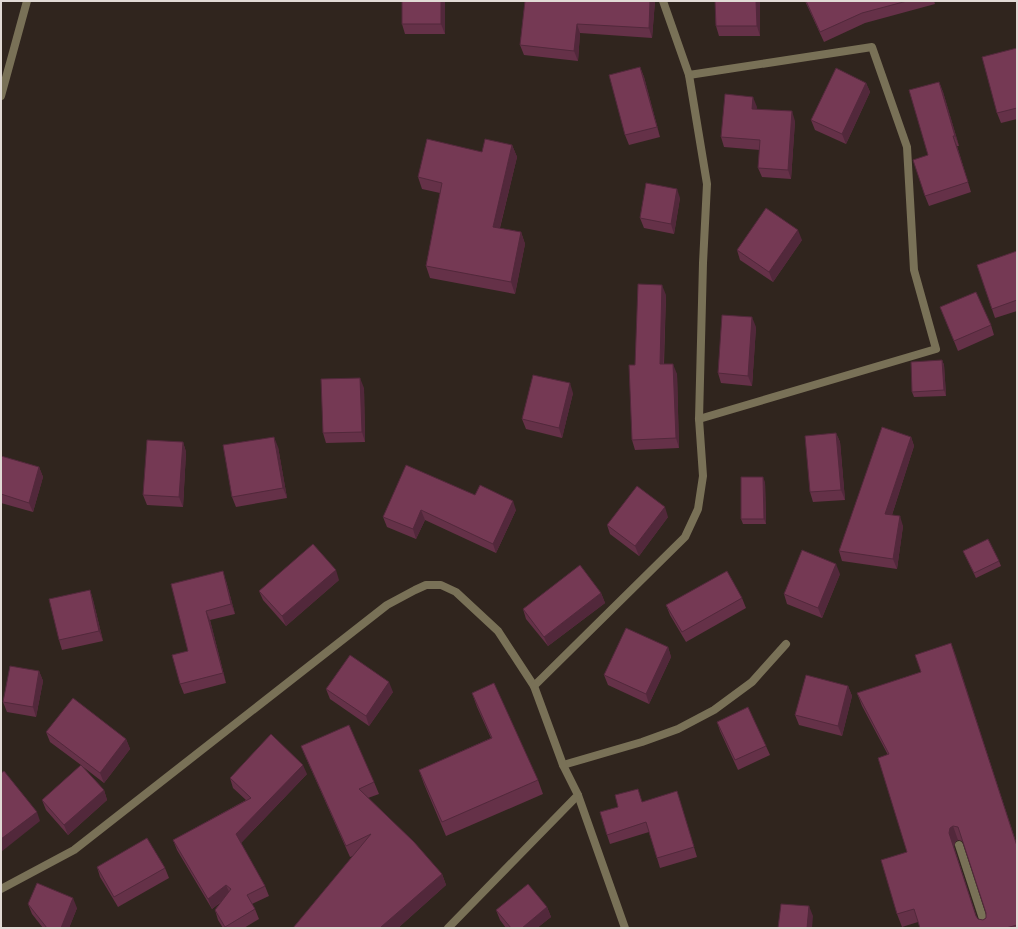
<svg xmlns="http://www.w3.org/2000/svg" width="1018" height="929" viewBox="0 0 1018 929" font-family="'Noto Sans',sans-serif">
<rect width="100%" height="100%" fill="#30251e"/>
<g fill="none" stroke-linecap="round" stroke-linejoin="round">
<polyline stroke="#797157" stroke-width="8" points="959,845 986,928"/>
<g stroke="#797157" stroke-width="8">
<polyline points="689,75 872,47 907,147 914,270 936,349 699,419"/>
<polyline points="1,96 27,1"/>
<polyline points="563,765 642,742 678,729 714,710 752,682 786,644"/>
<polyline points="578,795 625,928"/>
<polyline points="1,889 74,850 387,605 415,590 426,585 441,585 456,592 498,631 534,686"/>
<polyline points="448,928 578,795 563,765 534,686 685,537 698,509 703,476 699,419 703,263 707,184 689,75 663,1"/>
</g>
</g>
<g fill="#653148" fill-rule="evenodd">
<polygon points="445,1 445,34 405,34 402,24"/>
<polygon points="525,1 655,1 652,38 580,33 578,61 524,55 520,45"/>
<polygon points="715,1 760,1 760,36 719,36 716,26"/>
<polygon points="805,1 934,1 935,4 865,23 824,42"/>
<polygon points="1017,48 1017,119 1001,123 997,113"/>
<polygon points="640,67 644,77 660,137 629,145 625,135"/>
<polygon points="939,82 943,92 959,146 957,146 971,192 929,206 925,196 928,155"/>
<polygon points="866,83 870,92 846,144 815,130 811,120"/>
<polygon points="757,107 756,109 795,121 791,179 762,177 758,168 760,150 724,147 721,137"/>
<polygon points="512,145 517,157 500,228 521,232 525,244 515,294 430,278 426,266 440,193 422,189 418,177 482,152"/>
<polygon points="680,198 674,234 644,228 640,218"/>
<polygon points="802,240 773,282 740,260 737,250"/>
<polygon points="1017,251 1017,311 995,318 977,265"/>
<polygon points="666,295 664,364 677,374 679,448 635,450 632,440 635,365"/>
<polygon points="940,307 991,325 994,335 958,351"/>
<polygon points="756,327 752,386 721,383 718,373"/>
<polygon points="942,360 944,365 946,396 914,397 912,392"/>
<polygon points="364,388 365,442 326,443 323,433"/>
<polygon points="573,393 562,438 526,429 522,419"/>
<polygon points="836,433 840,442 845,500 813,502 810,492"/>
<polygon points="911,437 914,446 892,515 903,526 897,569 842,561 839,551"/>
<polygon points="183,442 186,452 183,507 147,505 143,495"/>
<polygon points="278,447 287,498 236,507 232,497"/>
<polygon points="1,456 39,467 43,477 33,512 1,503"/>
<polygon points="765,482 766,524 743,524 741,519"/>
<polygon points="475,495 516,510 496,553 425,520 416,539 387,527 383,517"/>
<polygon points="668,517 639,556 610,534 607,525"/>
<polygon points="963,551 999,561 1001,566 976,578"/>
<polygon points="840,574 822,618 787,604 784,594"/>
<polygon points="339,580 286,626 263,600 259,591"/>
<polygon points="226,581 235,614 210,620 226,683 184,694 180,684 188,651 171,584"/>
<polygon points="90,590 93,600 103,641 62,650 59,640"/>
<polygon points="601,593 605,603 548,646 526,619 523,609"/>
<polygon points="742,598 746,608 686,642 670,615 666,605"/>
<path d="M 951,643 L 1017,845 L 1017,928 L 920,928 L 918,922 L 902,927 L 897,914 L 907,852 L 888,755 L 862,706 L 857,693 L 921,672 ZM 958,840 L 962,841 L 963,842 L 986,913 L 986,918 L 983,920 L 978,919 L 977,918 L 954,847 L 955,842 Z"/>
<polygon points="668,647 671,657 649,704 608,685 604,675"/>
<polygon points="39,671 43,681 36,717 7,712 3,702"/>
<polygon points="848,686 852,696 842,736 799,725 795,715"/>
<polygon points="326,689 393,692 369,726 330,699"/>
<polygon points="472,693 538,780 543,794 446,836 424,784 419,770 491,738 477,707"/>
<polygon points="717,722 766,746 770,755 738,770 720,731"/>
<polygon points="46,732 126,739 130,749 104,783 82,766 104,790 107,800 68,835 46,810 42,800 81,765 50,742"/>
<polygon points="301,746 374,782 379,794 368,798 442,874 446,885 398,928 293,928 353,856 350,857 306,758"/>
<polygon points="307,774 241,843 265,886 269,896 252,904 255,909 259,919 244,928 223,928 218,920 215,910 221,902 212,909 177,850 173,840 246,800 233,788 230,778"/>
<polygon points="680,801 697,857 660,868 649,832 610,844 607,835 642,802"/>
<polygon points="97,867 165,868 169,878 118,907 100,877"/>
<polygon points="28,904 77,908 69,928 43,928 32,914"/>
<polygon points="547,907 551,917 537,928 506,928 500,920 496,910"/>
</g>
<g fill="#52283b">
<polygon points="441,1 445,1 445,34 441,24"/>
<polygon points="650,1 655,1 652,38 649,28"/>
<polygon points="756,1 760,1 760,36 757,26"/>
<polygon points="577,24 580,33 578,61 574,51"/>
<polygon points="640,67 644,77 660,137 657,127"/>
<polygon points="939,82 943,92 959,146 955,136"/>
<polygon points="866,83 870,92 846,144 842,134"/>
<polygon points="753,97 757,107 755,119 752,109"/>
<polygon points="792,111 795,121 791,179 788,170"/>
<polygon points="953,136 957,146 971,192 968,182"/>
<polygon points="512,145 517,157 497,239 493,227"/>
<polygon points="677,189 680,198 674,234 671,224"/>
<polygon points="798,230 802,240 773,282 769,272"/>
<polygon points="521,232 525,244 515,294 511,282"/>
<polygon points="662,285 666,295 663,374 660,364"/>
<polygon points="752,317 756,327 752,386 748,376"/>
<polygon points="942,360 944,365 946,396 944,390"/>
<polygon points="673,364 677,374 679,448 676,438"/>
<polygon points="360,378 364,388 365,442 362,432"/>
<polygon points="570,383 573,393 562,438 559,428"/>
<polygon points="836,433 840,442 845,500 841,490"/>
<polygon points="274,437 278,447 287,498 283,488"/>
<polygon points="911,437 914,446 889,524 885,514"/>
<polygon points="183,442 186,452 183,507 179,497"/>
<polygon points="39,467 43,477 33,512 29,503"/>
<polygon points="763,477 765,482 766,524 764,519"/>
<polygon points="513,501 516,510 496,553 493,544"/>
<polygon points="665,507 668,517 639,556 635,546"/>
<polygon points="421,510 425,520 416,539 413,529"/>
<polygon points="900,516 903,526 897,569 893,559"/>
<polygon points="836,564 840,574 822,618 818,608"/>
<polygon points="336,570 339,580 286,626 282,616"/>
<polygon points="223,571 226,581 235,614 231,604"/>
<polygon points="90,590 93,600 103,641 99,631"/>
<polygon points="601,593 605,603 548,646 544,637"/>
<polygon points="206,611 210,620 226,683 223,673"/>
<polygon points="951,643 956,656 1017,846"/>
<polygon points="668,647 671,657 649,704 646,694"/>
<polygon points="39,671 43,681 36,717 33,707"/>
<polygon points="389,682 393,692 369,726 366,716"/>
<polygon points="848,686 852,696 842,736 838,726"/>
<polygon points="126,739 130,749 104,783 100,773"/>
<polygon points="303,765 307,774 240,844 236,834"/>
<polygon points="104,790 107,800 68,835 64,825"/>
<polygon points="37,812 40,821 1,852 1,839"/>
<polygon points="953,826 958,840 955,842 954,847 980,928 949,833 950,828"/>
<polygon points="442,874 446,885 398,928 381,928 381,927"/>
<polygon points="226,885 230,894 212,909 208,899"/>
<polygon points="73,898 77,908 69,928 61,928"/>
<polygon points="809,906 813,916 812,928 807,928"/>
<polygon points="547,907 551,917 537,928 522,928"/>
</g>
<g fill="#753954" stroke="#52283b" fill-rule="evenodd">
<rect x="402" y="1" width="39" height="23"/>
<polygon points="525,1 650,1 649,28 577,24 574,51 520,45"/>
<polygon points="715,1 756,1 757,26 716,26"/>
<polygon points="806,1 907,1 862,13 820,32"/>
<polygon points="1017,48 1017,108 997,113 982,57"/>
<polygon points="640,67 657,127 625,135 609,75"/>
<polygon points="836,68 866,83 842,134 811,120"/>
<polygon points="939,82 955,136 953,136 968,182 925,196 913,160 928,155 909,90"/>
<polygon points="725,94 753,97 752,109 792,111 788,170 758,168 760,140 721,137"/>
<polygon points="427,139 482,152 485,139 512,145 493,227 521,232 511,282 426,266 442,183 418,177"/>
<polygon points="646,183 677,189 671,224 640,218"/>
<polygon points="766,208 798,230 769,272 737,250"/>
<polygon points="1017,251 1017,300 992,309 977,265"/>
<polygon points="638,284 662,285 660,364 673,364 676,438 632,440 629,365 635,365"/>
<polygon points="976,292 991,325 954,341 940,307"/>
<polygon points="722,315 752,317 748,376 718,373"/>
<polygon points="942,360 944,390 912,392 911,362"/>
<polygon points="533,375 570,383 559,428 522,419"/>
<polygon points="360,378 362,432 323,433 321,379"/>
<polygon points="882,427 911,437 885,514 900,516 893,559 839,551"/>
<polygon points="836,433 841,490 810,492 805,436"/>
<polygon points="274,437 283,488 232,497 223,445"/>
<polygon points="147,440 183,442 179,497 143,495"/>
<polygon points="1,456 39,467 29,503 1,494"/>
<polygon points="406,465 475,495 480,485 513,501 493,544 421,510 413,529 383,517"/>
<polygon points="741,477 763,477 764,519 741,519"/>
<polygon points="637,486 665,507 635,546 607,525"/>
<polygon points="988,539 999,561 974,573 963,551"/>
<polygon points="313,544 336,570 282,616 259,591"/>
<polygon points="802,550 836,564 818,608 784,594"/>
<polygon points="580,565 601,593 544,637 523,609"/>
<polygon points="223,571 231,604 206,611 223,673 180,684 172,655 188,651 171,584"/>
<polygon points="727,571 742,598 682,632 666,605"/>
<polygon points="90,590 99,631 59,640 49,599"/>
<polygon points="626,628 668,647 646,694 604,675"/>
<path d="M 951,643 L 1017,846 L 1017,925 L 1006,928 L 920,928 L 914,909 L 897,914 L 881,860 L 907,852 L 878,758 L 889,754 L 857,693 L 921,672 L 915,655 ZM 953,826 L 958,827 L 959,830 L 986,913 L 986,918 L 983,920 L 978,919 L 976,916 L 949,833 L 950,828 Z"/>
<polygon points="350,655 389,682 366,716 326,689"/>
<polygon points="10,666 39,671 33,707 3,702"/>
<polygon points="806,675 848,686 838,726 795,715"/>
<polygon points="494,683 538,780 442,822 419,770 492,738 472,693"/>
<polygon points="73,698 126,739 100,773 46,732"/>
<polygon points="748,707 766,746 735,760 717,722"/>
<polygon points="349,725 374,782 359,789 414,842 442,874 381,927 382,928 293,928 371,834 346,846 301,746"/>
<polygon points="271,734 303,765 236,834 265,886 247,895 255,909 225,927 215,910 231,889 226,885 208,899 173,840 251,798 230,778"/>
<polygon points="81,765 104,790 64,825 42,800"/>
<polygon points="4,771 37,812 1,839 1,773"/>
<polygon points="638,789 642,802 677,791 694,847 657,858 646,822 607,835 600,812 618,807 615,795"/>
<polygon points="147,838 165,868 114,897 97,867"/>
<polygon points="37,883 73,898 61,928 47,928 28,904"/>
<polygon points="528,884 547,907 522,928 511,928 496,910"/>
<polygon points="781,904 809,906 807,928 778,928"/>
</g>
<rect width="1018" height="929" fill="none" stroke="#e1dad5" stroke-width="4"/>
</svg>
